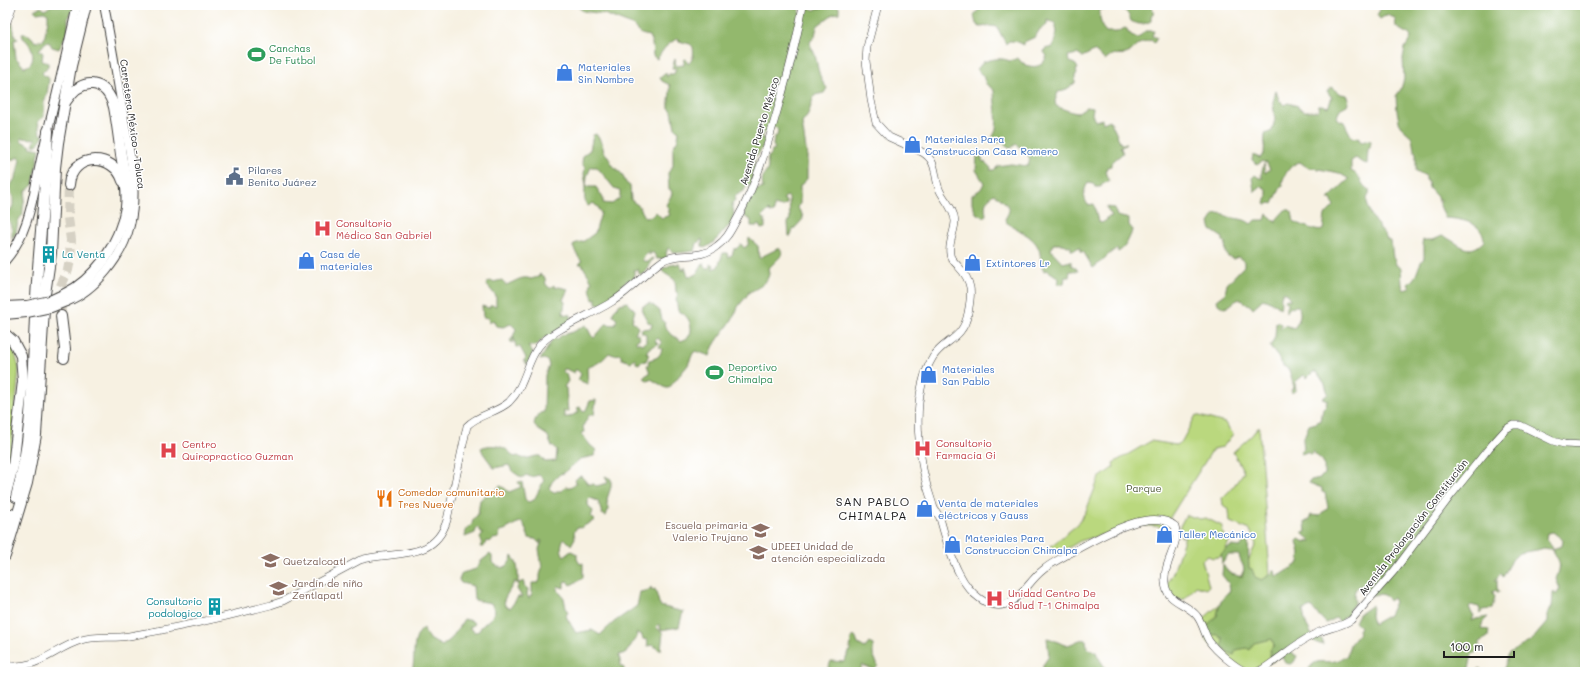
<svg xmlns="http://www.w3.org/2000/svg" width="1590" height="677" viewBox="0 0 1590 677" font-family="Mali,sans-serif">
<rect width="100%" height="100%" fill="#fff"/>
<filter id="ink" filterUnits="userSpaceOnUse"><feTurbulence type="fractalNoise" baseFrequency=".025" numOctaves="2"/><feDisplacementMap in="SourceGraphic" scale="8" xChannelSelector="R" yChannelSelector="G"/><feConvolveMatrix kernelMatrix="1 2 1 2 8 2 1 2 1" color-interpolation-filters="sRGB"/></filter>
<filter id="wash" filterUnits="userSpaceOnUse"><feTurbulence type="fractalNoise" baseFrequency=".012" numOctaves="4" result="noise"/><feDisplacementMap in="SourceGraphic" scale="16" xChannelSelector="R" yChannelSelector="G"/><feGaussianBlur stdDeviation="0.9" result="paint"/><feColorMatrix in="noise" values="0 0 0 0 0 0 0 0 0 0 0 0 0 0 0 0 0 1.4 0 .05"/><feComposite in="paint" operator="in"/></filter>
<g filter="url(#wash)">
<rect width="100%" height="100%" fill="#f7f1e2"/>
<g fill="#bad87e" stroke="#6b7a4d">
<polygon points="5,338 13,346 19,368 11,458 5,484"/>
<polygon points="1196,415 1225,423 1233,434 1223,447 1213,449 1164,527 1137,525 1080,541 1065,550 1052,550 1051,546 1078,524 1086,511 1099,478 1114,467 1113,463 1151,441 1176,445 1182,441"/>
<path d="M 1259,426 L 1274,628 L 1274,661 L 1245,672 L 1238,672 L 1207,641 L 1201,623 L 1203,619 L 1222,602 L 1225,596 L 1240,578 L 1256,544 L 1250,530 L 1230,522 L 1229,510 L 1223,505 L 1222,498 C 1231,491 1237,481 1244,472 L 1233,452 L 1252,435 Z"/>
<polygon points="1186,515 1200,519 1206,518 1222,526 1223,535 1230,539 1223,556 1213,558 1208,556 1202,560 1209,586 1206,589 1196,586 1185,599 1172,600 1166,585 1173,573 1185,536 1181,537 1180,526"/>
</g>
<g fill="#93b86d" stroke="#586a44">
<path d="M 52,5 L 76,5 L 68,17 L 68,31 L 59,49 L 52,47 L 50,43 L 46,42 L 39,50 L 43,53 L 42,61 L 48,63 L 48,66 L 42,73 L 45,76 L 46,75 L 49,79 L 47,95 L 44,102 L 44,117 L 38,121 L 40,134 L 44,135 L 37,145 L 33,145 L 36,139 L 21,138 L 21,141 L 31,146 L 30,147 L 40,149 L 33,185 L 26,191 C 25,198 22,210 23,215 C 14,221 20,232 12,238 L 12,230 L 8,218 L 5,217 L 5,208 L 11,210 L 13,205 L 13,198 L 9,187 C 19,175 16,174 20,160 L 18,157 L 15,159 L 9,160 L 11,145 L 9,134 L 5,136 L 5,33 L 10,29 L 12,21 L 15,36 L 18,39 L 14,40 L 16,58 L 24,67 C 39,65 32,43 23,38 L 22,34 C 29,33 32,37 35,42 L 44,40 L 48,20 L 48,14 L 44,12 L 37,13 L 34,10 L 41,7 L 45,10 Z"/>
<path d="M 576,5 L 798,5 L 800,14 L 803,14 L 809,7 L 814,10 L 829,5 L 837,5 L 839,7 L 839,13 L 833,14 L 817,26 L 815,36 L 810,42 L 811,49 L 813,49 C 818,62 817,77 827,88 L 824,93 L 815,95 L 813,99 L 808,115 L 802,123 L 807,156 L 807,179 L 800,186 L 800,204 L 797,207 L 802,214 L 803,219 L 793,230 L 791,236 L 789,236 L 788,223 L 790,219 L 789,198 L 787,196 L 783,199 L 786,201 L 787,204 L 782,207 L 774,205 L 774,212 L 770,213 L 769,210 L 762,217 L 765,219 L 765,228 L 761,229 L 759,225 L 757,226 L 751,226 L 751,220 L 744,216 L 745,203 L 750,201 L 752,187 L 756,190 L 763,188 C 760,174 767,175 768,167 C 768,164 767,161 768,157 L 771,155 L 772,150 L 775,149 L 773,145 L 774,137 L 777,136 L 778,130 L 775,127 L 765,131 L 762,137 L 767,140 L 757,156 L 752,156 L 751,163 L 753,165 L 755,159 C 755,168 753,175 752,185 L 749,185 L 748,187 L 746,186 L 744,191 L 735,196 L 735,200 L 732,203 L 734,214 L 732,223 C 722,231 717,243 704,248 L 702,246 L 702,239 L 697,243 L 695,251 L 676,253 L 668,248 L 666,254 L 668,258 L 657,259 L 653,252 L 649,255 L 649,250 L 642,260 L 647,262 L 652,258 L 654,259 L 651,261 L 644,274 L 639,274 L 638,269 L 634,270 L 634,282 L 628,280 L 622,285 L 625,289 L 605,303 L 603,302 L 601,305 L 596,303 L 596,298 L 593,300 C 592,294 588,287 592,282 C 589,275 585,271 582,264 L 579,264 L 582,261 L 579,258 L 573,247 L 574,244 L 584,241 L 595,233 L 601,213 L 598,207 L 593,203 L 588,206 C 583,201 585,194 585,186 L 589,187 L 596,187 L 603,198 L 603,203 L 612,204 L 620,198 L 620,190 L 614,188 L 597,167 L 591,167 L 587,176 L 586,185 L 584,174 L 585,168 L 582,163 L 583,155 L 590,150 L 593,135 L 596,134 L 602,143 L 604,153 L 608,156 L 612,165 L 622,174 L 626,183 L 630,186 L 631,200 L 639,206 L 645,217 L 652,216 L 656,212 L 662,218 L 670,215 L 668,211 L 670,210 L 666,205 L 672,194 L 671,190 L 669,189 L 668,173 L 673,166 L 673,147 L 678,139 L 679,131 L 675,128 L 672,111 L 669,108 C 668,100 671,94 670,85 L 662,81 L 660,78 L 666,73 L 667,77 L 669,74 L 674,74 L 676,68 L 672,68 L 675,59 L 676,66 L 684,65 L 684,60 L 686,59 L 688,64 C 694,59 694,54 693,47 L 690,44 L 679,41 L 678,38 C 665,46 666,46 657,59 L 653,56 L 652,43 L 649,36 L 641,34 L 632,25 L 604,14 L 583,11 Z"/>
<path d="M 983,5 L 1152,5 L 1153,7 L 1151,8 L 1154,12 L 1151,16 L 1151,21 C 1144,25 1138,25 1131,21 C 1128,11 1124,9 1114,6 L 1112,8 L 1105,6 L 1106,9 L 1101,9 L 1099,13 L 1102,27 L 1106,32 L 1117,32 L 1125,28 L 1128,30 L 1127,32 L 1131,34 L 1131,36 L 1138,38 L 1145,31 L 1154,31 L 1152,36 L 1157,38 L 1154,43 L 1151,40 C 1148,41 1143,42 1139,44 C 1134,47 1132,52 1126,54 C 1115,56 1114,51 1105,60 L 1094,51 L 1082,57 L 1077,54 L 1068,56 L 1069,61 L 1076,65 L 1078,69 L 1076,70 L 1077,74 L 1075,75 L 1075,83 L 1064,91 L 1058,92 L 1055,101 L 1056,106 C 1064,109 1069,112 1077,113 L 1086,107 L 1093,108 L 1092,114 L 1095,121 L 1102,119 L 1103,123 L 1110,120 L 1121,144 L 1126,144 L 1124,146 L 1120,146 L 1123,153 L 1111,163 L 1111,166 L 1107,167 L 1106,171 L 1109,181 L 1103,184 L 1100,187 L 1096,187 L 1093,184 L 1088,183 C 1083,190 1083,198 1088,205 L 1094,204 L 1098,222 L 1102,223 L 1108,219 L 1106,218 L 1112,216 L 1106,207 L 1114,208 L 1117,216 L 1129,219 L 1129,225 L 1133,230 C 1128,239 1127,247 1118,252 L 1117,249 C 1108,253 1102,262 1093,268 L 1083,251 L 1081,253 L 1080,248 L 1077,248 L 1075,250 L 1071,250 L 1071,247 L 1062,244 L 1053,244 L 1051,250 L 1063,263 L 1071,261 L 1071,265 L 1076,268 L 1078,271 L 1070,271 L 1069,277 L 1065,277 L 1064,283 L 1058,285 L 1059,278 L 1047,270 L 1044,271 C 1039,262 1042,255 1038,247 C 1033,236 1016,229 1006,222 L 1005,219 C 1006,217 1009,213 1009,210 C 1010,206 998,196 994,194 C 985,202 984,201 986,215 L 983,217 L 976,213 L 972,204 L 972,195 L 981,189 L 984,183 L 976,170 L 977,156 L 974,154 L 982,157 L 982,161 L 985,162 L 991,168 L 990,170 L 994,170 L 998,166 L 1011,164 L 1028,166 L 1030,159 L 1026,152 L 1016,144 L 1010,149 L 1002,141 L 996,143 L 991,141 C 992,137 995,134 996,129 C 998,116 994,104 994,90 L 986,84 L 983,76 L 976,69 L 981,65 L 983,62 C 993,59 1000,57 1010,61 L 1018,58 L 1022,63 L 1024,63 L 1025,65 C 1036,68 1042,67 1047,56 L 1044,52 L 1045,49 L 1053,47 L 1057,32 L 1055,23 L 1047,20 L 1047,25 L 1040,29 L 1035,37 L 1024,42 L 1024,45 C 1018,42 1017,41 1009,41 L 1006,44 L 997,27 L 991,26 L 980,27 L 976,24 L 974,15 Z"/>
<path d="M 1378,5 L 1585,5 L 1585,672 L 1503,672 L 1509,653 L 1531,641 L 1548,621 L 1548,613 L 1552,607 L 1553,593 L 1554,592 L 1556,595 L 1560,589 L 1556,579 C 1562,564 1560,562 1552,549 L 1562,546 L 1563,540 L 1553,532 L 1547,533 L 1546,539 L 1553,547 L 1550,549 L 1544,548 L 1537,550 L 1519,553 L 1512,560 L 1503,577 L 1501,573 L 1495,580 L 1497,580 L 1497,588 L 1499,591 L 1498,593 L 1496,590 L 1492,592 L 1495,597 L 1492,609 L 1483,610 L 1481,614 L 1479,607 L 1471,605 L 1469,607 L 1472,614 L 1474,615 L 1472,621 L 1476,619 L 1488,617 L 1483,622 L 1481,629 L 1489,630 L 1488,637 L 1480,642 C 1480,647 1477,653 1472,654 L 1469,669 L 1475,671 L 1480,668 L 1481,672 L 1307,672 C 1316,656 1322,664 1335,661 C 1340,660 1343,658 1347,656 L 1350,644 L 1359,633 L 1358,630 L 1360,627 L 1355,622 L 1359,614 L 1372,605 L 1371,616 L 1373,624 L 1389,615 L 1395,602 L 1393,598 L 1389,601 C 1385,593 1380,594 1372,595 L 1363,585 C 1354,586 1353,595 1355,602 L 1349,610 L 1348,615 L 1343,618 L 1341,623 L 1336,618 L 1326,623 L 1311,607 L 1303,610 L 1305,622 L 1313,637 L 1322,639 L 1323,645 L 1317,643 L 1313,640 L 1303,640 L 1289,652 L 1297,656 L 1294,662 L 1290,664 L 1285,663 L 1282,657 L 1270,656 L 1270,650 L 1274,645 L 1272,639 L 1254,643 L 1249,650 L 1247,648 L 1236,650 L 1234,655 L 1227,652 L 1222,648 L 1223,638 L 1219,637 L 1220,635 L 1204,634 C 1205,627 1212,620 1217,616 C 1218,607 1222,596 1230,591 L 1229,584 L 1222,575 L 1223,565 C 1230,575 1229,573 1242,577 C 1247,565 1240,564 1239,555 L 1228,555 L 1222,564 L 1221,554 L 1231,546 L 1240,547 L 1245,541 L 1248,541 L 1249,568 L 1252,569 L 1255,577 L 1262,580 L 1271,574 L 1274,571 L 1275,571 L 1276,576 L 1281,575 L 1299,563 L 1300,553 L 1297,541 L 1299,539 L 1306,542 L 1311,541 L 1302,533 L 1306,532 L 1305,522 L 1309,520 L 1311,515 L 1320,516 L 1328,507 L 1325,493 L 1322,492 L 1322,488 L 1309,483 L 1311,480 L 1320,478 L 1324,474 C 1325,457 1322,462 1312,451 L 1311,455 L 1307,452 L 1301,454 L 1301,451 L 1304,449 L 1303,440 L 1309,425 L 1316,423 L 1318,421 L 1321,421 L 1323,408 L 1327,405 L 1326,402 L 1328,401 L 1323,398 L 1328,394 L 1325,384 L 1317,372 L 1313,372 L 1307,378 L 1304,375 L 1295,382 L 1296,390 L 1292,393 L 1291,390 L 1294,387 L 1289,370 L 1281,364 L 1278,357 L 1270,347 L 1275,337 L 1276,322 L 1279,322 L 1281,324 L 1280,329 L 1284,325 L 1294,328 C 1300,321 1302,313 1298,306 L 1295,306 L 1293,308 L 1291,307 L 1286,312 L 1286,306 L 1289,304 L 1285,301 L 1286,299 L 1290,300 L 1288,294 L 1283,292 C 1279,298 1282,302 1280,308 L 1275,304 L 1263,299 L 1253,308 L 1248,304 L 1246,304 L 1242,299 C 1234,299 1231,307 1224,308 L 1218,304 L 1217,300 L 1225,294 L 1227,284 L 1244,266 L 1244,261 L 1238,257 L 1234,259 L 1228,257 L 1226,253 L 1225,243 L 1223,241 L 1223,238 L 1211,230 L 1209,223 L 1215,214 L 1222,213 C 1231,221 1242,216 1251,224 L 1255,220 L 1265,220 L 1267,214 L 1273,219 L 1276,223 L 1276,220 L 1285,210 L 1290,210 L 1292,212 L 1294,222 C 1302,224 1316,233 1323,230 L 1325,215 L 1334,206 L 1331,199 L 1328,199 L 1349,179 L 1339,173 L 1319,169 L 1318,170 L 1315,168 C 1309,169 1305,166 1300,162 C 1290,164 1284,175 1282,183 L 1284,185 L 1281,186 L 1273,204 L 1270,203 L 1266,205 L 1265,204 L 1267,197 L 1267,190 L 1262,186 L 1255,192 L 1254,190 L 1252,178 L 1255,175 L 1259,178 L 1263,178 L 1261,175 L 1264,164 L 1265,173 L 1270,169 L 1266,162 L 1265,163 L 1262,161 L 1257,165 L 1252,160 L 1253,155 L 1260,158 L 1264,154 L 1265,134 L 1272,131 L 1275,119 L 1273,102 L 1276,91 L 1279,100 L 1284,105 L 1288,103 L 1298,106 L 1298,108 L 1304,111 L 1317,111 L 1320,108 L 1318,106 L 1322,105 L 1328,107 L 1332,98 L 1327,91 L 1332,87 L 1341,94 L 1347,95 L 1349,99 L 1347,105 C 1342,107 1337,112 1337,119 L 1344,122 L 1352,138 L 1359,137 L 1359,140 L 1362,142 L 1368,140 L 1371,141 L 1370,147 L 1368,149 L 1367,164 L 1361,162 L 1356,158 L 1351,161 L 1351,171 C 1361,175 1360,185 1369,190 C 1370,195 1368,195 1367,199 C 1366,204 1373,222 1377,224 C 1380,231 1385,233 1387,240 L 1391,241 L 1393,258 L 1395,260 L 1396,265 L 1401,268 L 1402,285 L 1404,290 L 1410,288 L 1408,284 C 1420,275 1416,267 1424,258 L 1424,246 L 1422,245 L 1423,240 L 1433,240 L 1442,236 C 1459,241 1467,259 1484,241 C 1483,222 1461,219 1445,218 L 1439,203 L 1442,201 L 1439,200 L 1438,202 L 1437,197 L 1429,188 L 1428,181 L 1426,180 L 1426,176 L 1416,171 L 1416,153 L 1414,150 L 1412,137 L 1400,126 L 1397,111 L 1396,96 L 1401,89 L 1404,79 L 1403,58 L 1405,48 L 1411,38 L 1409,33 L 1406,33 L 1396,27 L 1395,18 L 1387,15 L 1386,17 L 1385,16 L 1380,19 L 1377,15 L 1380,10 Z"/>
<path d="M 749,238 L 758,246 L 759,258 L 779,248 L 782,252 L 781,256 L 768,269 C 773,279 758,289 749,292 C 746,298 742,301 738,307 C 736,312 734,317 731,321 C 724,333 713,342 710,356 L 696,351 L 693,353 L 688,365 L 669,388 L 666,388 L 651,379 L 647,380 L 643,377 L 650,373 L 647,365 L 650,365 L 648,363 L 649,360 C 657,358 660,357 662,349 L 659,347 L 662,343 L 658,338 L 655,341 L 658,344 L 649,348 L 646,353 L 649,354 L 646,361 L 640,362 L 639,364 L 636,363 L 636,359 L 633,359 L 631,362 L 622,359 L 620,354 L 614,355 L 609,353 C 600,363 598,363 587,368 L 588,384 L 578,380 L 581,374 L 577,370 L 575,370 L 574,373 L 566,369 L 563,369 L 562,371 L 566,374 L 568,381 L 564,387 L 566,388 L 568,413 L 564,410 L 564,417 L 569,417 L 579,412 L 577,408 L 580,407 L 582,411 L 585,412 L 590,401 L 596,400 L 594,415 L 589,415 L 583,426 L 584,432 L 581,433 L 590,445 L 596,450 L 594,456 L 580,459 L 564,473 L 560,474 L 552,482 L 549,488 L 553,493 L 557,491 L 562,491 L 565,487 L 570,487 L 577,483 L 575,480 L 578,477 L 581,476 L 588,484 L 594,484 L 596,486 L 608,483 L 605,476 L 611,479 L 611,487 L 607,499 L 608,510 L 606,516 L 602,514 L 598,501 L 590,498 L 588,500 L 588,505 L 593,511 L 591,517 L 595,520 L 580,528 L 577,527 L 574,532 L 575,538 L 571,545 L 564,538 C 561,544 560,550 564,556 L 571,551 L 577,554 L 577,559 L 580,564 L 583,563 L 583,578 L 571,585 L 567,581 L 564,582 L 564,588 L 558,586 L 557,589 L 564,598 L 566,608 L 568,613 L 566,615 L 567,618 L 576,633 L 592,630 L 600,635 L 614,622 L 637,606 L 640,592 L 649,590 L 651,587 L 652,590 L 655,589 L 660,606 L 684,612 L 682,615 L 679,627 L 661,630 L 659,624 L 656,627 L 663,633 L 661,650 L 659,650 L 657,647 L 654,647 L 653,645 L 648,646 L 647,640 L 643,639 L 641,634 L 636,633 L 637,637 C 632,641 630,650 626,652 C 624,654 621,654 619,655 L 621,666 L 624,668 L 624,672 L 412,672 C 416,658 410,638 424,628 C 425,639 434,641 442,646 L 451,639 L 464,619 L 472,621 L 475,624 L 469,628 L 475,632 L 479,631 L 481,627 L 492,617 L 495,611 L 491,603 L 474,600 L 473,586 L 461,583 L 459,580 L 462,573 L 476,569 L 481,561 L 490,554 L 492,556 L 492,562 L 497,566 L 503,568 L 505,566 L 506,567 L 511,560 L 512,556 C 519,563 518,574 518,583 L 517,584 L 515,581 L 506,596 L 504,600 L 505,606 L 510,608 L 518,597 L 522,597 L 517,589 L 519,583 L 524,581 L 524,586 L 528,589 L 527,595 L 529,598 L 532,594 L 532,583 L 538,583 L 540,580 L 540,575 L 542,568 L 539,549 L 542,541 L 540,540 L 540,544 L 535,539 L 529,538 L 523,522 C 514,522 509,530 500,531 L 499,538 L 493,539 L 490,542 L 486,541 L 484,547 L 480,547 L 482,542 L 480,538 L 483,534 L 477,527 L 475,533 L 465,537 L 466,530 L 472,524 L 473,520 L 478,514 L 480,500 L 484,496 L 491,494 L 500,486 L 503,487 L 509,492 L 521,487 L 518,482 L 522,482 L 525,499 L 528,502 L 534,500 L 544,480 L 539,475 L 531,477 L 526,475 L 522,478 L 512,471 L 509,465 L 494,468 L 483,453 L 481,448 C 488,444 500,445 507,450 C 509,451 512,455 514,457 L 518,456 C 526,462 532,455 540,456 L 545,462 L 556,461 L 557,450 L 551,445 L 548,436 C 537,428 528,427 540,413 L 544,412 L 545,375 L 549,366 L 548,362 L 545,359 L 540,360 L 553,339 L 545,337 L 536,346 L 528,346 L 533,353 L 527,365 L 525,361 L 523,361 L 526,358 L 520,347 L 516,347 L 514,338 L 512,343 L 510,341 L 513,337 L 516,329 L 511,324 L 503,327 L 496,326 L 493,320 L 489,323 L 488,318 L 483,317 L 482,306 L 489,308 L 491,305 L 496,306 L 496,296 L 486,284 L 490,281 L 493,282 L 502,280 L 506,285 C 515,282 522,275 531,279 L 538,277 L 540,274 L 545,278 L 546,285 L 550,288 L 554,285 L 555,288 L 559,287 L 568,289 L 563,300 L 565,302 L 563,314 L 571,315 L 571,322 L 556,332 L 554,338 L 556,340 L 562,335 L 573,332 L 586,325 L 591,335 L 594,338 L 606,324 L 615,325 L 617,319 L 613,315 L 614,310 L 620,304 L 627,302 L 635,310 L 632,321 L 636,324 L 638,328 L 635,333 L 639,335 L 640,338 L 636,341 L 637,344 L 639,342 L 641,344 L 646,342 L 646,334 L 641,332 L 641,329 L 651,328 L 652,324 L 648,322 L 642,311 L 643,306 L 650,303 L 660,311 L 662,320 L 665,322 L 664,325 L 671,334 L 681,341 C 684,339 688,339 689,336 C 695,327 687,313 678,311 L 676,299 L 678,294 L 676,292 L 675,280 L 663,272 L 662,269 L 675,263 L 676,265 L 678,263 L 681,266 L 683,271 L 685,267 L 688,276 L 696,275 L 703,263 L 705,268 L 710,268 L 710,264 L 714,265 L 712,269 L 718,267 L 723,253 L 727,253 L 728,257 L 732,255 L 734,249 L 736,249 L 741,244 L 744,248 L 748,245 Z"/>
<polygon points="855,636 858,644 865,648 869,643 873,645 873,654 878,666 874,670 862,665 860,671 862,672 827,672 831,661 844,662 850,650 851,638"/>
<path d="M 1047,638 C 1054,639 1060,644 1066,645 C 1073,645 1078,638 1086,640 L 1087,648 L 1096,652 C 1098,659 1103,662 1105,669 L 1111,671 L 1111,672 L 1043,672 L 1043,665 L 1049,656 Z"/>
</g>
</g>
<g filter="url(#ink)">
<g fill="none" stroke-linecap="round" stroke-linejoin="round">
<polyline stroke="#d6d1c4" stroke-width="10" stroke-dasharray="10 5" stroke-linecap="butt" points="61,316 60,288 68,270 70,260 71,240 68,218 69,185"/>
<defs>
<g id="secondary">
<path d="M 878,5 L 867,47 L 866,61 L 871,100 L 876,123 L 889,137 L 922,152 C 939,162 933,177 940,191 C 945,201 954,209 955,221 C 955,232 948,242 950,254 C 950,259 955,262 958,266 C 973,282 972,293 968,313 C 963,340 945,339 933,357 C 909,396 918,464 933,505 C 934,510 938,514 940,518 C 945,536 950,556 959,573 C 968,591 989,614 1011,602 C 1024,594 1031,579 1043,570 C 1052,562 1064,557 1074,551 C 1098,538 1150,506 1175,526 C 1181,544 1163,562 1165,582 C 1166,603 1186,602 1197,616 C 1203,624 1204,633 1209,641 C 1216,651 1236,668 1247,672"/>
<polyline points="5,27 13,5"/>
<path d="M 5,665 C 37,671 53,649 81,640 C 96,635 113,639 129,636 C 176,628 225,617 271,605 L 283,601 L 360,560 C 392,550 434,563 447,520 L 467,426 C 478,414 497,413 509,402 C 526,385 526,362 539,346 C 552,329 594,314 613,301 C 631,290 645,273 662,261 C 679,251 699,261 717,246 C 727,239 731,230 737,219 C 756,185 767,147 778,108 C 788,74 797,40 803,5"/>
<path d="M 1258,672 C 1277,661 1293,645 1313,635 C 1325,628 1339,628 1351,620 L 1394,571 L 1452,494 L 1489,448 L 1506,429 L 1513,425 L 1520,425 L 1553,441 L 1564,444 L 1585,445"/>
</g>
<g id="primary">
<path d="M 5,261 C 30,232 33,195 41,159 C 53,108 66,57 77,5"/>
<path d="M 66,302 C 96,290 123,256 130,225 C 139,189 129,149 123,113 C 117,77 111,41 104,5"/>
<polyline points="5,315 27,313"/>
</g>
<g id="highway">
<path d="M 69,185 C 71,153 114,152 123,181"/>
<path d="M 65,294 C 80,287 94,273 104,260 C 115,244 123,226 126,207 C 128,190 124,172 121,155 C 119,139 117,123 114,107 C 106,79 82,76 66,101"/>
<polyline points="5,307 27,306"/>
<polyline points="61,316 65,349 64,358"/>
<polyline points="5,334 13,341 21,356 23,381 13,466 5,497"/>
<path d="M 16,497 C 34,433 32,364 36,298 C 39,242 46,187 48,131"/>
<polyline points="5,533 11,514"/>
<polyline points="5,556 27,483 36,435 45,294 51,253 55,168 58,143 71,66 86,5"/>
</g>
</defs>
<use href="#secondary" stroke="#3d3c3a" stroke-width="8"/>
<use href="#primary" stroke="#3d3c3a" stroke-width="10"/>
<use href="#highway" stroke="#3d3c3a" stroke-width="12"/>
<use href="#secondary" stroke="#fff" stroke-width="7"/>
<use href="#primary" stroke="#fff" stroke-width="8"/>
<use href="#highway" stroke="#fff" stroke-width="10"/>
<defs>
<polyline id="primary-bridge" points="27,313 51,308 66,302"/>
<polyline id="highway-bridge" points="27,306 50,301 65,294"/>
</defs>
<use href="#primary-bridge" stroke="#3d3c3a" stroke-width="10" stroke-linecap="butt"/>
<use href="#highway-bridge" stroke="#3d3c3a" stroke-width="12" stroke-linecap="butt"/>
<use href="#primary-bridge" stroke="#fff" stroke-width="8"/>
<use href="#highway-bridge" stroke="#fff" stroke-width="10"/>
</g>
</g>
<defs>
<symbol id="stadium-bare" viewBox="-9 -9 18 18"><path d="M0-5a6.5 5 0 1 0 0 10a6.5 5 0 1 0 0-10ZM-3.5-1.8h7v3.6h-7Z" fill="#2e9e5b" stroke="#fff" stroke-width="2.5" paint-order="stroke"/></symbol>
<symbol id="shop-bare" viewBox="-9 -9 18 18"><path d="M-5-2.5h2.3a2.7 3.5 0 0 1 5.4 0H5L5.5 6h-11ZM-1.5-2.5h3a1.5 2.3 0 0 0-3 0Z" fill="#3f7fe0" stroke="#fff" stroke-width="2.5" paint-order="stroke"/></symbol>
<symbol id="civic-bare" viewBox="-9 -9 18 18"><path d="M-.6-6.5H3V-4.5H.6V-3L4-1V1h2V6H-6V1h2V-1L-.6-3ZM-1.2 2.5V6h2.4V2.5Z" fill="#5c6f8a" stroke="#fff" stroke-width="2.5" paint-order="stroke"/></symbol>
<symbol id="hospital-bare" viewBox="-9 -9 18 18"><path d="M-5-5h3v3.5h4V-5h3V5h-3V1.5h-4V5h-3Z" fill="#e0444e" stroke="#fff" stroke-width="2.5" paint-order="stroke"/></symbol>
<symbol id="building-bare" viewBox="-9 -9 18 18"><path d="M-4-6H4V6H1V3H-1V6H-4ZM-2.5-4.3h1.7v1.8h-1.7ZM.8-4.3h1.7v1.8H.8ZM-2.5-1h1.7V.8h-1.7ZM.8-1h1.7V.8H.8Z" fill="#0f9aa8" stroke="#fff" stroke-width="2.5" paint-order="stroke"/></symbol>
<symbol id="restaurant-bare" viewBox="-9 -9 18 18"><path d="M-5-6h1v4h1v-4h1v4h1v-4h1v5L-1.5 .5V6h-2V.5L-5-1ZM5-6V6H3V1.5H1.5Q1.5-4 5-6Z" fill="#e8710a" stroke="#fff" stroke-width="2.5" paint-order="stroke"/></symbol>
<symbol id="school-bare" viewBox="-9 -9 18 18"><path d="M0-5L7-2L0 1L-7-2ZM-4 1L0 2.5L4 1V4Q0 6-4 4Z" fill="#8d6e63" stroke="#fff" stroke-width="2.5" paint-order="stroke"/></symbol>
</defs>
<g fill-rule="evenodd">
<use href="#stadium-bare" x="244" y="42" width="25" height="25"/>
<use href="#shop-bare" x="552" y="60" width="25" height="25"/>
<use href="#shop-bare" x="900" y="132" width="25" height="25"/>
<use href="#civic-bare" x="222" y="164" width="25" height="25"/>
<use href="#hospital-bare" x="310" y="216" width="25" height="25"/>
<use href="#building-bare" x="36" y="242" width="25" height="25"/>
<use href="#shop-bare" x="294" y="248" width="25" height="25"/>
<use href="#shop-bare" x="960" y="250" width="25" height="25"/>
<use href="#stadium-bare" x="702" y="360" width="25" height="25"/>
<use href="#shop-bare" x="916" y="362" width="25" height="25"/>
<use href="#hospital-bare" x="910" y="436" width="25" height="25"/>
<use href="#hospital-bare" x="156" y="438" width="25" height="25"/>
<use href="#restaurant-bare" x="372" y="486" width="25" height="25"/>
<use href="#shop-bare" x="912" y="496" width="25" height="25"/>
<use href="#school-bare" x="748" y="518" width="25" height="25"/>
<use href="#shop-bare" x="1152" y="522" width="25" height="25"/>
<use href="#shop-bare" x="940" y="532" width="25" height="25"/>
<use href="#school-bare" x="746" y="540" width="25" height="25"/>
<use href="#school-bare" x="258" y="548" width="25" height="25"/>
<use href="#school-bare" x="266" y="576" width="25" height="25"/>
<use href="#hospital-bare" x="982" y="586" width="25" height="25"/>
<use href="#building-bare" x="202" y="594" width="25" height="25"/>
</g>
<g text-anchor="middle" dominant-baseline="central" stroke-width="3" stroke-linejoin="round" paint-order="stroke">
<g font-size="10" fill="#27864d" stroke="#fff" text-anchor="start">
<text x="269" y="48">Canchas<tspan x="269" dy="12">De Futbol</tspan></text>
<text x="728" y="367">Deportivo<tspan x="728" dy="12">Chimalpa</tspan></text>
</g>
<g font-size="10" fill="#366cbe" stroke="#fff" text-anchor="start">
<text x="578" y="67">Materiales<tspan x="578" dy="12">Sin Nombre</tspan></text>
<text x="925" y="139">Materiales Para<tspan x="925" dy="12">Construccion Casa Romero</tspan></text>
<text x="320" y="254">Casa de<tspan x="320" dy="12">materiales</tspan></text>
<text x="986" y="263">Extintores Lr</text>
<text x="942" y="369">Materiales<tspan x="942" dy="12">San Pablo</tspan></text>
<text x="938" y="503">Venta de materiales<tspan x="938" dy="12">eléctricos y Gauss</tspan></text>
<text x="1178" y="534">Taller Mecánico</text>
<text x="965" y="538">Materiales Para<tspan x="965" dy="12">Construccion Chimalpa</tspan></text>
</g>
<g font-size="10" fill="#1c1c1c" stroke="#fff">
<text transform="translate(133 124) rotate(82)">Carretera México - Toluca</text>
<text transform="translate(759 131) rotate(-73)">Avenida Puerto México</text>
<text transform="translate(1413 527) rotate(-52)">Avenida Prolongación Constitución</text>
</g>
<g font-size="10" fill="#4e5e75" stroke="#fff" text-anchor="start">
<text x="248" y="170">Pilares<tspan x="248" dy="12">Benito Juárez</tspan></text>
</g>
<g font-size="10" fill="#be3a42" stroke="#fff" text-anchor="start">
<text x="336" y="223">Consultorio<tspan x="336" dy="12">Médico San Gabriel</tspan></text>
<text x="936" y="443">Consultorio<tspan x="936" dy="12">Farmacia Gi</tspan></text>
<text x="182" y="444">Centro<tspan x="182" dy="12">Quiropractico Guzman</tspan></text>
<text x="1008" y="593">Unidad Centro De<tspan x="1008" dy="12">Salud T-1 Chimalpa</tspan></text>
</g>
<g font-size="10" fill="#0d838f" stroke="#fff" text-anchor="start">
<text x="62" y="254">La Venta</text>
<text x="202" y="601" text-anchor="end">Consultorio<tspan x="202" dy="12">podologico</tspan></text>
</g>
<g font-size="10" fill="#535e3e" stroke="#fff">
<text x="1144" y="488">Parque</text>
</g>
<g font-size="10" fill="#c56008" stroke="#fff" text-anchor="start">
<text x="398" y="492">Comedor comunitario<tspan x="398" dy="12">Tres Nueve</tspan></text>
</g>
<g font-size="10" fill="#785e54" stroke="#fff" text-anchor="start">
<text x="748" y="525" text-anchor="end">Escuela primaria<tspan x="748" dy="12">Valerio Trujano</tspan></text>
<text x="771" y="546">UDEEI Unidad de<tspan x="771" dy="12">atención especializada</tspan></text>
<text x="283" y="561">Quetzalcoatl</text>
<text x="292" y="583">Jardín de niño<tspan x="292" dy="12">Zentlapatl</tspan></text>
</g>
<g font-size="12" letter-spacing="1" fill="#1c1c1c" stroke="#fff">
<text x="873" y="501">SAN PABLO<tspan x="873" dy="14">CHIMALPA</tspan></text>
</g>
</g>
<rect width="1590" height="677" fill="none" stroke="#fff" stroke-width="20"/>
<path d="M1444 651v6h70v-6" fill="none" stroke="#1c1c1c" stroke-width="2"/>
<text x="1450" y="651" font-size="12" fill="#1c1c1c" stroke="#ffffff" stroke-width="3" paint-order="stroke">100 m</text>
</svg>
